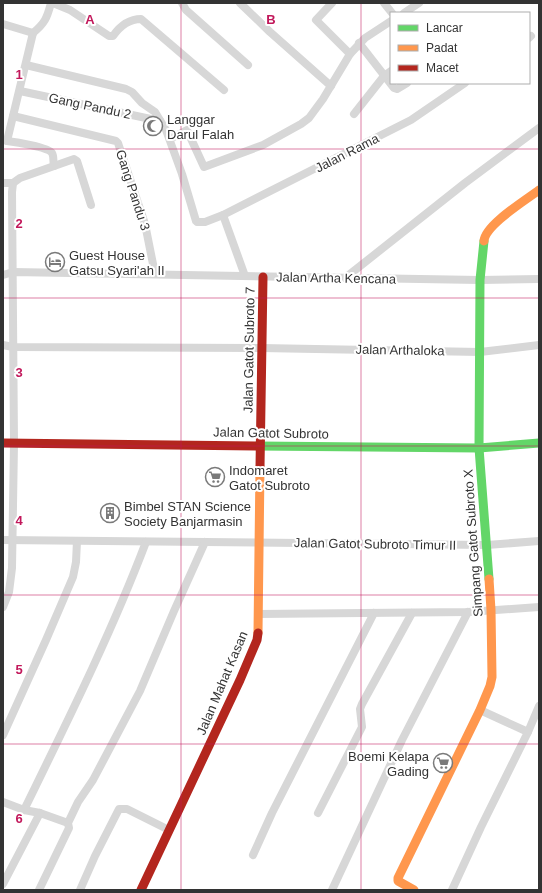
<svg xmlns="http://www.w3.org/2000/svg" width="542" height="893" viewBox="0 0 542 893" font-family="Helvetica,sans-serif">
<rect width="100%" height="100%" fill="#fff"/>
<g fill="none" stroke-linecap="round" stroke-linejoin="round">
<g stroke="#d7d7d7" stroke-width="8">
<path d="M 53,3 L 70,10 L 109,36 L 113,36 C 120,26 129,19 141,19 L 224,90"/>
<polyline points="182,3 186,10 248,65"/>
<polyline points="240,3 270,32 331,86"/>
<polyline points="332,3 316,20 350,54"/>
<polyline points="384,3 392,13"/>
<polyline points="404,13 419,3"/>
<polyline points="3,24 33,33"/>
<path d="M 33,33 C 45,23 47,18 51,3"/>
<polyline points="529,38 531,36"/>
<polyline points="359,43 394,88 397,89 407,83"/>
<polyline points="26,65 126,89 132,92 142,103 155,112 166,130 182,174 196,221 197,222 205,222 223,215 245,276"/>
<polyline points="20,91 160,121"/>
<polyline points="354,114 384,76 391,71"/>
<polyline points="13,116 116,141 118,143 145,224 155,274"/>
<polyline points="170,139 187,130 204,167 263,145 301,124 309,118 323,99 350,54 365,38 391,21"/>
<polyline points="7,141 33,33"/>
<path d="M 7,141 C 15,142 48,147 52,153 C 54,156 53,162 54,166"/>
<polyline points="3,183 13,183"/>
<polyline points="223,215 411,120 465,83"/>
<polyline points="3,275 13,272 480,280 539,279"/>
<polyline points="345,278 465,183 539,128"/>
<polyline points="3,345 13,347 261,348 480,352 539,345"/>
<polyline points="3,540 487,545 539,541"/>
<polyline points="3,607 9,592 12,568 14,443 12,192 13,183 20,178 74,159 77,161 91,205"/>
<polyline points="258,614 468,612 539,607"/>
<polyline points="528,732 539,706"/>
<polyline points="3,735 46,640 73,577 76,562 77,541"/>
<polyline points="3,802 24,810 40,813 68,823"/>
<path d="M 24,810 C 67,722 111,634 146,542"/>
<polyline points="318,813 362,727 360,709 362,704 412,613"/>
<polyline points="253,855 272,813 374,613"/>
<polyline points="3,884 40,813"/>
<polyline points="39,890 69,828 68,823 78,802 93,780 140,691 174,611 205,542"/>
<polyline points="80,890 95,856 119,809 127,809 169,830"/>
<polyline points="332,890 402,740 468,612"/>
<polyline points="452,890 481,827 528,732 480,710"/>
</g>
<g stroke="#63d668" stroke-width="9">
<polyline points="484,241 480,280 479,448 489,579"/>
<polyline points="257,446 479,448 539,443"/>
</g>
<g stroke="#ff974d" stroke-width="9">
<path d="M 484,241 C 485,225 526,200 539,190"/>
<polyline points="258,633 260,467"/>
<polyline points="414,890 398,881 398,878 480,710 490,686 492,677 491,610 489,579"/>
</g>
<g stroke="#b3261e" stroke-width="9">
<polyline points="3,443 257,446"/>
<polyline points="260,467 263,277"/>
<polyline points="141,890 240,680 257,640 258,633"/>
</g>
</g>
<path fill="none" stroke="#c2185b" stroke-width="1" stroke-opacity="0.55" d="M 181,3 L 181,890M 361,3 L 361,890M 3,149 L 539,149M 3,298 L 539,298M 3,446 L 539,446M 3,595 L 539,595M 3,744 L 539,744"/>
<defs>
<symbol id="mosque-ring" viewBox="-11 -11 22 22"><circle r="9.5" fill="#fff" stroke="#7a7a7a" stroke-width="1.5"/><path d="M3.5-4.9A6 6 0 1 0 3.5 4.9A5 5 0 1 1 3.5-4.9Z" fill="#7a7a7a"/></symbol>
<symbol id="hotel-ring" viewBox="-11 -11 22 22"><circle r="9.5" fill="#fff" stroke="#7a7a7a" stroke-width="1.5"/><path d="M-6-4.5h1.5V1H6V5H4.5V3h-9V5H-6ZM-4 0a1.8 1.8 0 1 1 3.6 0ZM.5 0V-2.5h3Q6-2.5 6 0Z" fill="#7a7a7a"/></symbol>
<symbol id="supermarket-ring" viewBox="-11 -11 22 22"><circle r="9.5" fill="#fff" stroke="#7a7a7a" stroke-width="1.5"/><path d="M-6-5.5h2.5l.6 2H6L4.5 2H-2.5L-4.4-4H-6ZM-1.5 3.2a1.3 1.3 0 1 0 .1 0ZM3 3.2a1.3 1.3 0 1 0 .1 0Z" fill="#7a7a7a"/></symbol>
<symbol id="building-ring" viewBox="-11 -11 22 22"><circle r="9.5" fill="#fff" stroke="#7a7a7a" stroke-width="1.5"/><path d="M-4-6H4V6H1V3H-1V6H-4ZM-2.5-4.3h1.7v1.8h-1.7ZM.8-4.3h1.7v1.8H.8ZM-2.5-1h1.7V.8h-1.7ZM.8-1h1.7V.8H.8Z" fill="#7a7a7a"/></symbol>
</defs>
<g fill-rule="evenodd">
<use href="#mosque-ring" x="142" y="115" width="22" height="22"/>
<use href="#hotel-ring" x="44" y="251" width="22" height="22"/>
<use href="#supermarket-ring" x="204" y="466" width="22" height="22"/>
<use href="#building-ring" x="99" y="502" width="22" height="22"/>
<use href="#supermarket-ring" x="432" y="752" width="22" height="22"/>
</g>
<g text-anchor="middle" dominant-baseline="central" stroke-width="4" stroke-linejoin="round" paint-order="stroke">
<g font-size="13" fill="#333" stroke="#fff">
<text transform="translate(90 106) rotate(12)">Gang Pandu 2</text>
<text transform="translate(347 153) rotate(-27)">Jalan Rama</text>
<text transform="translate(133 190) rotate(72)">Gang Pandu 3</text>
<text transform="translate(336 278) rotate(1)">Jalan Artha Kencana</text>
<text transform="translate(249 350) rotate(-89)">Jalan Gatot Subroto 7</text>
<text transform="translate(400 350) rotate(1)">Jalan Arthaloka</text>
<text transform="translate(271 433) rotate(1)">Jalan Gatot Subroto</text>
<text transform="translate(473 543) rotate(-94)">Simpang Gatot Subroto X</text>
<text transform="translate(375 544) rotate(1)">Jalan Gatot Subroto Timur II</text>
<text transform="translate(222 683) rotate(-67)">Jalan Mahat Kasan</text>
</g>
<g font-size="13" fill="#333" stroke="#fff" text-anchor="start">
<text x="167" y="119">Langgar<tspan x="167" dy="15">Darul Falah</tspan></text>
<text x="69" y="255">Guest House<tspan x="69" dy="15">Gatsu Syari'ah II</tspan></text>
<text x="229" y="470">Indomaret<tspan x="229" dy="15">Gatot Subroto</tspan></text>
<text x="124" y="506">Bimbel STAN Science<tspan x="124" dy="15">Society Banjarmasin</tspan></text>
<text x="429" y="756" text-anchor="end">Boemi Kelapa<tspan x="429" dy="15">Gading</tspan></text>
</g>
</g>
<g font-size="13" text-anchor="middle" font-weight="bold" fill="#c2185b" stroke="#fff" stroke-width="4" stroke-linejoin="round" paint-order="stroke">
<text x="90" y="24">A</text>
<text x="271" y="24">B</text>
<text x="19" y="79">1</text>
<text x="19" y="228">2</text>
<text x="19" y="377">3</text>
<text x="19" y="525">4</text>
<text x="19" y="674">5</text>
<text x="19" y="823">6</text>
</g>
<rect width="542" height="893" fill="none" stroke="#333333" stroke-width="8"/>
<rect x="390" y="12" width="140" height="72" fill="#ffffff" stroke="#adadad"/>
<rect x="398" y="25" width="20" height="6" fill="#63d668" stroke="#adadad"/>
<text x="426" y="32" font-size="12" fill="#333333">Lancar</text>
<rect x="398" y="45" width="20" height="6" fill="#ff974d" stroke="#adadad"/>
<text x="426" y="52" font-size="12" fill="#333333">Padat</text>
<rect x="398" y="65" width="20" height="6" fill="#b3261e" stroke="#adadad"/>
<text x="426" y="72" font-size="12" fill="#333333">Macet</text>
</svg>
